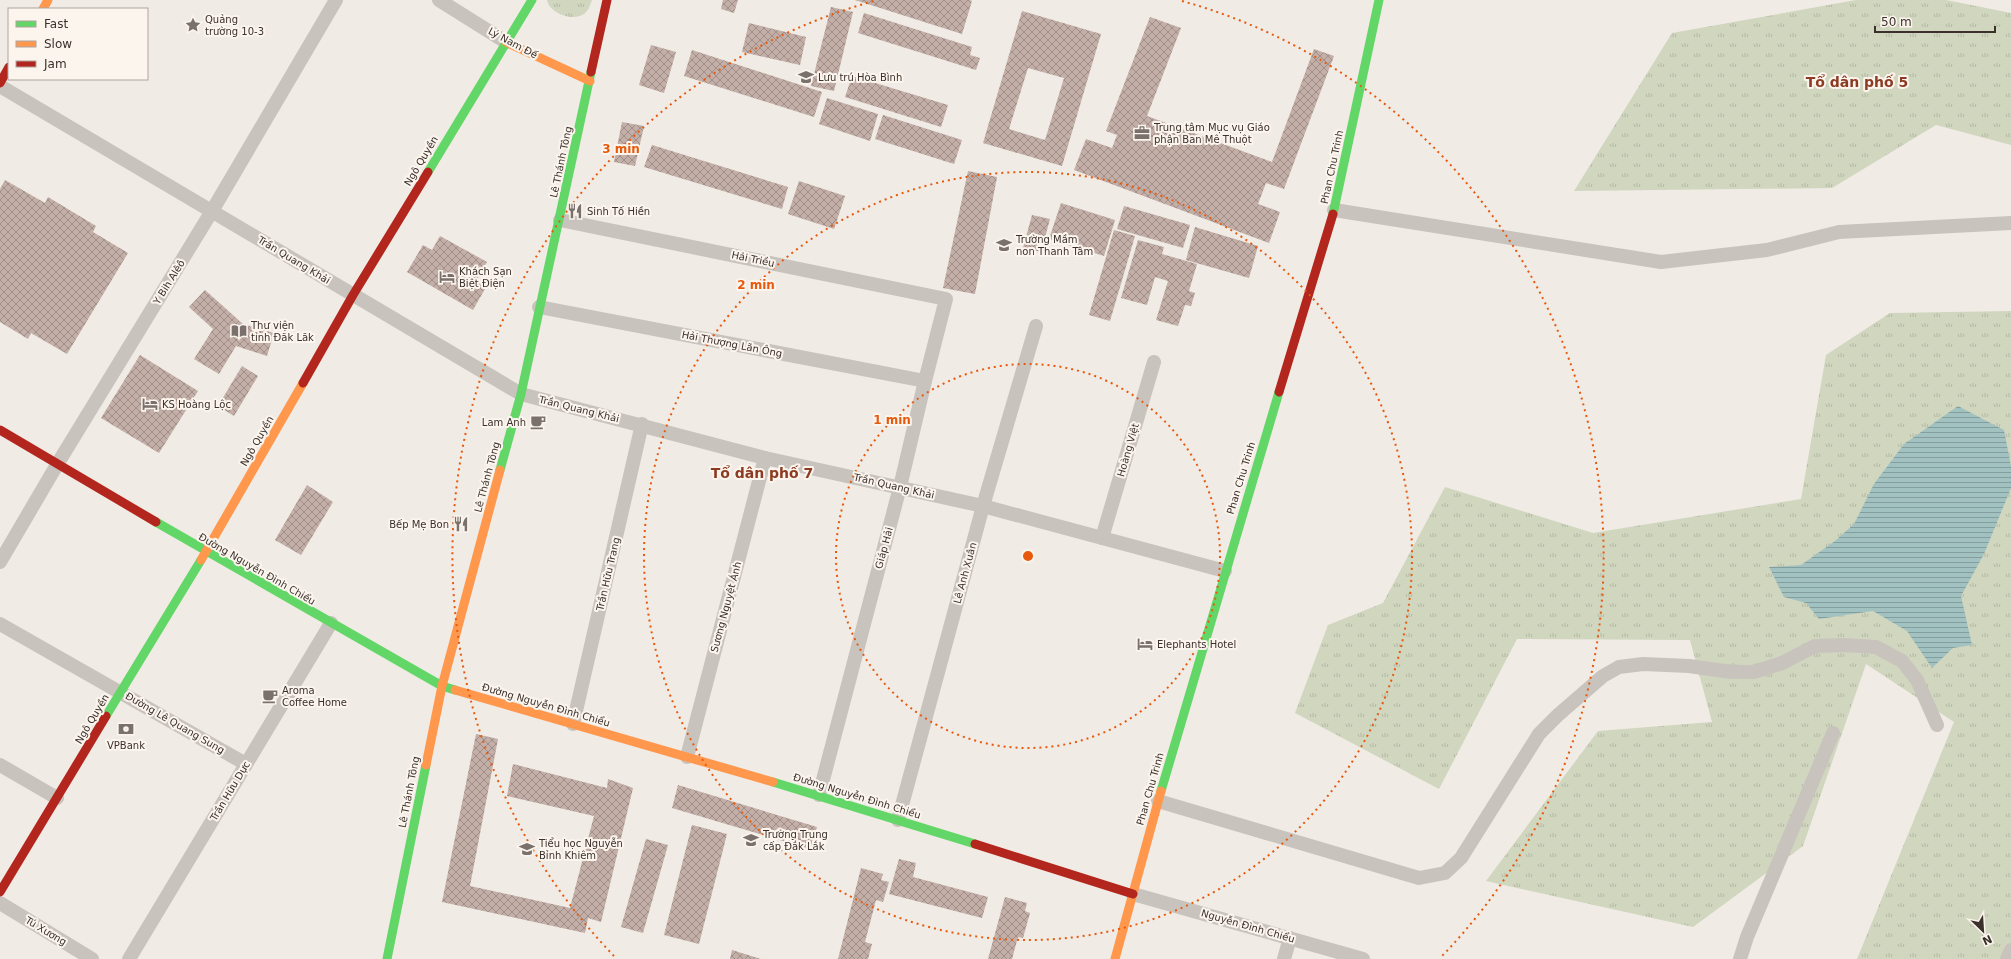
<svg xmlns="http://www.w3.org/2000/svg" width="2011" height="959" viewBox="0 0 2011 959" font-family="'DejaVu Sans',sans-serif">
<defs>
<pattern id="grass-tufts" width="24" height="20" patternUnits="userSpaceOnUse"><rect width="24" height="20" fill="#d1d6bf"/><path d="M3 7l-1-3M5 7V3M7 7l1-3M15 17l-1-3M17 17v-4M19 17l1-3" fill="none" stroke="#b4b8a4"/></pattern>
<pattern id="water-rules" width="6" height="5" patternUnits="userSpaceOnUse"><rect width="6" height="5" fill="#a1c2c1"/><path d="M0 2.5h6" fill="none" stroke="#849e9d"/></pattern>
<pattern id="building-cross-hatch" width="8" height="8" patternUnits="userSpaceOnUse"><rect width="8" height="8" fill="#c3afa7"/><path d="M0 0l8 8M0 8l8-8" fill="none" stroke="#a08f88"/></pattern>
</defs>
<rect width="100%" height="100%" fill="#f0ebe5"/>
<g fill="url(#grass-tufts)">
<path d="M 547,0 L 592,0 C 590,5 589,10 584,14 C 573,22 549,13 547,0 Z"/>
<polygon points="1856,0 1946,0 2011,13 2011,145 1936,125 1832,188 1574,191 1672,33"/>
<polygon points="2011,311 2011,959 1857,959 1954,722 1866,664 1803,846 1693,927 1486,881 1598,731 1712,722 1690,640 1517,639 1439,789 1295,713 1328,625 1383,603 1445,487 1593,533 1801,499 1826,355 1890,313"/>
</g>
<polygon fill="url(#water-rules)" points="1958,406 2004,430 2011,466 2011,488 1984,554 1961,596 1972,645 1953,648 1932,668 1907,631 1873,611 1819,619 1806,603 1784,597 1769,567 1801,565 1835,541 1854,524 1874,484 1904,444"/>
<g fill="url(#building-cross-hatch)" fill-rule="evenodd">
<polygon points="723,0 738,0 734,13 721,9"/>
<polygon points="855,0 970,0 972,1 962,34"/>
<polygon points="831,7 853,12 834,91 811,86"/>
<path d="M 1022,11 L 1101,34 L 1062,166 L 983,143 ZM 1028,68 L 1064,78 L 1045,140 L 1009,129 Z"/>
<polygon points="864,13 972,47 970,55 980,58 976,70 858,33"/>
<polygon points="1150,17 1181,28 1147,116 1272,162 1314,49 1334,56 1284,189 1266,183 1258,204 1280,212 1269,243 1074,170 1086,139 1112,148 1117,135 1106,131"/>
<polygon points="749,23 806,37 800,65 742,52"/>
<polygon points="651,45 676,52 664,93 639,85"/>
<polygon points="692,50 822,92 814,117 684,76"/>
<polygon points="852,76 948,105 941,127 845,97"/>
<polygon points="827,98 878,114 870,141 819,124"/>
<polygon points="883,115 962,140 954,164 875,139"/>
<polygon points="622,122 644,126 635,166 614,162"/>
<polygon points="652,145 788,187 782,209 644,167"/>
<polygon points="968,171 997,177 975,294 943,288"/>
<polygon points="5,180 45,203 48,197 96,226 93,232 128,253 67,354 31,333 28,339 0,322 0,189"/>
<polygon points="799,181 845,196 834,229 788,214"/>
<polygon points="1061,203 1115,220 1104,256 1049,239"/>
<polygon points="1124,206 1190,225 1183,248 1117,229"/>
<polygon points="1032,215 1050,219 1041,252 1023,248"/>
<polygon points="1195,227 1258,246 1249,278 1186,260"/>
<polygon points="1114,230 1135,236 1110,321 1089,315"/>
<polygon points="440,236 487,262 476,281 486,287 473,310 407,272 423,245 432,250"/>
<polygon points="1138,240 1164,247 1162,254 1197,264 1189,291 1195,293 1191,306 1185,305 1178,326 1156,320 1168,281 1155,277 1147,305 1121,298"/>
<polygon points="205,290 243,324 274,333 267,356 236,346 219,374 194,359 213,329 189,307"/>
<polygon points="140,355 198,391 159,453 101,418"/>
<polygon points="242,366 258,376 234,416 218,406"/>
<polygon points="307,485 333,502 301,555 275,540"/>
<polygon points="476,734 498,739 470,886 570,908 594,816 507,796 513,764 607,788 608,779 633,788 601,922 588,918 585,933 442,902"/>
<polygon points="678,785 817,827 810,849 672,808"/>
<polygon points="692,825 727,834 699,944 664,935"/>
<polygon points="646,839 668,845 643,933 621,927"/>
<polygon points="899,859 916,863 913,877 988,897 982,918 889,894"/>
<polygon points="861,868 883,874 881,880 889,882 883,902 876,900 865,942 872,944 868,959 838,959"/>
<polygon points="1005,897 1027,903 1025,911 1030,913 1023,938 1018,937 1012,959 988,959"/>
<polygon points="732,950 761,959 730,959"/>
</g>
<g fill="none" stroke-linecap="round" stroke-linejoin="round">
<g stroke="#c9c3be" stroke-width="14">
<polyline points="439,0 506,42"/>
<polyline points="0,86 521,394 765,458 983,506 1225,571"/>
<polyline points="1334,210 1661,262 1767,250 1839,232 2011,223"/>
<polyline points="560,220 946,299 925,381 900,487 819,795"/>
<polyline points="539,307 925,381"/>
<polyline points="1102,538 1154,362"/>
<polyline points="0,562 58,463 212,211 336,0"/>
<polyline points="0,624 246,764"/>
<polyline points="573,724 642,424"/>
<polyline points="687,757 765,458"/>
<polyline points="0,765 57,798"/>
<polyline points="1158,801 1419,878 1445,873 1461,858 1539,734 1558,715 1603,676 1619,667 1643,664 1689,666 1731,672 1754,672 1782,663 1815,646 1844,645 1876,647 1902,661 1917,680 1937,725"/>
<polyline points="898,820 983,506 1036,326"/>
<polyline points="1133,894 1363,959"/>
<polyline points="0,903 92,959"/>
<polyline points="129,959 331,623"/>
<polyline points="1284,959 1290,938"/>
<polyline points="1740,959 1747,937 1833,733"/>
<polyline points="2007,959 2011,950"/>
</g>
<g stroke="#63d668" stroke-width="9">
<polyline points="428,172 532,0"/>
<polyline points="1333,214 1379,0"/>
<polyline points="500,470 521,394 591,72"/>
<polyline points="156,522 442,686 455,690"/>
<polyline points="106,716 201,560"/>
<polyline points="773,782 975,844"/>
<polyline points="1161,791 1279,392"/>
<polyline points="387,959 426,765"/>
</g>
<g stroke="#ff974d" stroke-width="9">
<polyline points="43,9 48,0"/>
<polyline points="506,42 590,81"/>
<polyline points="201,560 303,383"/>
<polyline points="455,690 773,782"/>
<polyline points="426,765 442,686 500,470"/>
<polyline points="1115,959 1161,791"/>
</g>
<g stroke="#b3261e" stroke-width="9">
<polyline points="591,72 607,0"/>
<polyline points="0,83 9,67"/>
<polyline points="303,383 353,295 428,172"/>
<polyline points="1279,392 1333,214"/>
<polyline points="0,430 156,522"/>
<polyline points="975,844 1133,894"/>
<polyline points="0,892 106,716"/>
</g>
</g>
<g fill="none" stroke="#e8590c" stroke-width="2" stroke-dasharray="2 4">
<circle cx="1028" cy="556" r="192"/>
<circle cx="1028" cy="556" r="384"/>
<path d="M614 956A576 576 0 0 1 874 1M1182 1A576 576 0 0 1 1442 956"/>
</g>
<defs>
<symbol id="sight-bare" viewBox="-9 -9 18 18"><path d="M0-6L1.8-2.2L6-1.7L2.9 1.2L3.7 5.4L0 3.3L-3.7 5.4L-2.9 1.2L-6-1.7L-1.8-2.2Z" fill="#7a716c" stroke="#fbf5ee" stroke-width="2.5" paint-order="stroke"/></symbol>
<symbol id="school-bare" viewBox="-9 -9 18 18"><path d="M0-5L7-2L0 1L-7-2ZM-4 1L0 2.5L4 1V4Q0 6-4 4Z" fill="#7a716c" stroke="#fbf5ee" stroke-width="2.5" paint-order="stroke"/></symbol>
<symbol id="office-bare" viewBox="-9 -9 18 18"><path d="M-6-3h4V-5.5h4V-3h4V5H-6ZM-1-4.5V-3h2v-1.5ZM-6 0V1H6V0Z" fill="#7a716c" stroke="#fbf5ee" stroke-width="2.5" paint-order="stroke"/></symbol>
<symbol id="restaurant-bare" viewBox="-9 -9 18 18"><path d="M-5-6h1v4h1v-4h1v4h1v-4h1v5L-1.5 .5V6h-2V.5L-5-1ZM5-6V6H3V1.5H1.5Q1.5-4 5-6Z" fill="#7a716c" stroke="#fbf5ee" stroke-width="2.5" paint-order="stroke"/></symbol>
<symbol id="hotel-bare" viewBox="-9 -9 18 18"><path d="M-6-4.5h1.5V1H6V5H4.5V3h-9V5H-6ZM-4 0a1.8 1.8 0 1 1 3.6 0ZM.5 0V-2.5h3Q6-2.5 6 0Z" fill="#7a716c" stroke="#fbf5ee" stroke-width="2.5" paint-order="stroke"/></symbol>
<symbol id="library-bare" viewBox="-9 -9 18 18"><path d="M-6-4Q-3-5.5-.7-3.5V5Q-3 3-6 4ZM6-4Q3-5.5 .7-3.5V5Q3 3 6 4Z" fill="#7a716c" stroke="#fbf5ee" stroke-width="2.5" paint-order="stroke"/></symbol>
<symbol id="cafe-bare" viewBox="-9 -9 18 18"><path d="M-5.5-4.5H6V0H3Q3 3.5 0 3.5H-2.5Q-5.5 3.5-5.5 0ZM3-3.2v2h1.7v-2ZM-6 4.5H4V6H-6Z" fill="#7a716c" stroke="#fbf5ee" stroke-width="2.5" paint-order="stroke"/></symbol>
<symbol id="bank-bare" viewBox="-9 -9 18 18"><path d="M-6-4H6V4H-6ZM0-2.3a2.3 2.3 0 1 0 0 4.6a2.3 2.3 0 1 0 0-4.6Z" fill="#7a716c" stroke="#fbf5ee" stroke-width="2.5" paint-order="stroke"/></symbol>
</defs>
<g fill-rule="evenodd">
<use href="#sight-bare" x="182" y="14" width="22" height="22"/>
<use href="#school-bare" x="795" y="66" width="22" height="22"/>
<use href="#office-bare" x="1131" y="122" width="22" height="22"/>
<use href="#restaurant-bare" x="564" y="200" width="22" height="22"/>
<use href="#school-bare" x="993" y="234" width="22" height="22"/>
<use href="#hotel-bare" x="436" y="266" width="22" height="22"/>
<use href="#library-bare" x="228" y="320" width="22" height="22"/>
<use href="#hotel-bare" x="139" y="393" width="22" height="22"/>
<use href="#cafe-bare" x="527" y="411" width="22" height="22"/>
<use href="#restaurant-bare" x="450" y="513" width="22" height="22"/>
<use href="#hotel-bare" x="1134" y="633" width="22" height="22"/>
<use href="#cafe-bare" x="259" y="685" width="22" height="22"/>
<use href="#bank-bare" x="115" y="718" width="22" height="22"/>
<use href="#school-bare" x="740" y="829" width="22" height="22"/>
<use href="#school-bare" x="516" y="838" width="22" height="22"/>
</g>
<g text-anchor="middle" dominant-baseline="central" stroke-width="4" stroke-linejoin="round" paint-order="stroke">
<g font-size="10" fill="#3b302b" stroke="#fbf5ee" text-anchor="start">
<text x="205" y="19">Quảng<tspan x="205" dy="12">trường 10-3</tspan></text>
<text x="818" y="77">Lưu trú Hòa Bình</text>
<text x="1154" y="127">Trung tâm Mục vụ Giáo<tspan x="1154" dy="12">phận Ban Mê Thuột</tspan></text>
<text x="587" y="211">Sinh Tố Hiền</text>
<text x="1016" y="239">Trường Mầm<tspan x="1016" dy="12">non Thanh Tâm</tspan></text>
<text x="459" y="271">Khách Sạn<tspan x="459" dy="12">Biệt Điện</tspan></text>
<text x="251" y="325">Thư viện<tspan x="251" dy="12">tỉnh Đăk Lăk</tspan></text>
<text x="162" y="404">KS Hoàng Lộc</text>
<text x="526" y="422" text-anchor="end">Lam Anh</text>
<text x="449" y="524" text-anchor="end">Bếp Mẹ Bon</text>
<text x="1157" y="644">Elephants Hotel</text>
<text x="282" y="690">Aroma<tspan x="282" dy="12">Coffee Home</tspan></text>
<text x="126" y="745" text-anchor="middle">VPBank</text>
<text x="763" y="834">Trường Trung<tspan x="763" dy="12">cấp Đắk Lắk</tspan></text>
<text x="539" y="843">Tiểu học Nguyễn<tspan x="539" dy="12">Bỉnh Khiêm</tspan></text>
</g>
<g font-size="10" fill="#3b302b" stroke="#fbf5ee">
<text transform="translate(513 43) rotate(28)">Lý Nam Đế</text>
<text transform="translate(421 161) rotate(-59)">Ngô Quyền</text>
<text transform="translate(561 162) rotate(-78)">Lê Thánh Tông</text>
<text transform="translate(1332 167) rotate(-78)">Phan Chu Trinh</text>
<text transform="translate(753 259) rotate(12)">Hải Triều</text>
<text transform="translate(294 260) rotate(31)">Trần Quang Khải</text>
<text transform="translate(169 282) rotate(-58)">Y Bih Alêô</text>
<text transform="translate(732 344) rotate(11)">Hải Thượng Lãn Ông</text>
<text transform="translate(579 409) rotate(14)">Trần Quang Khải</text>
<text transform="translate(257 441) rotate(-60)">Ngô Quyền</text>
<text transform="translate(1128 450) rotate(-74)">Hoàng Việt</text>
<text transform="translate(487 477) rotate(-75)">Lê Thánh Tông</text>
<text transform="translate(1241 478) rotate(-73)">Phan Chu Trinh</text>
<text transform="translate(894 486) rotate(13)">Trần Quang Khải</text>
<text transform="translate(884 548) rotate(-75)">Giáp Hải</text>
<text transform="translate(257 569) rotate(30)">Đường Nguyễn Đình Chiểu</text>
<text transform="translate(965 573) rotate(-75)">Lê Anh Xuân</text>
<text transform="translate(608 574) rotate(-77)">Trần Hữu Trang</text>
<text transform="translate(726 607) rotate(-75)">Sương Nguyệt Ánh</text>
<text transform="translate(546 705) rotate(16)">Đường Nguyễn Đình Chiểu</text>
<text transform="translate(92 719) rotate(-59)">Ngô Quyền</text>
<text transform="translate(175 723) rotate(30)">Đường Lê Quang Sung</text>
<text transform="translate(1150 789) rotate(-74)">Phan Chu Trinh</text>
<text transform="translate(230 791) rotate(-59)">Trần Hữu Dực</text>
<text transform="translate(409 792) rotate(-79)">Lê Thánh Tông</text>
<text transform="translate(857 796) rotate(17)">Đường Nguyễn Đình Chiểu</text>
<text transform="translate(1248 926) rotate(16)">Nguyễn Đình Chiểu</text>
<text transform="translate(46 931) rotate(31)">Tú Xương</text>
</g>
<g font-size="14" font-weight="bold" fill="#8c3b22" stroke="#fbf5ee">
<text x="1857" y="82">Tổ dân phố 5</text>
<text x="762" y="473">Tổ dân phố 7</text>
</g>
</g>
<circle cx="1028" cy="556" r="6" fill="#e8590c" stroke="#fbf5ee" stroke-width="2"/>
<g font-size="12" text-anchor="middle" font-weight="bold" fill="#e8590c" stroke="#fbf5ee" stroke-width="4" stroke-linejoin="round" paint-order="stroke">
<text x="621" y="153">3 min</text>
<text x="756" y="289">2 min</text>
<text x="892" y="424">1 min</text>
</g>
<rect x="8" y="8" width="140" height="72" fill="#fbf5ee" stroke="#aea6a0"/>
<rect x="16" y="21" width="20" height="6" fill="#63d668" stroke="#aea6a0"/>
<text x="44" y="28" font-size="12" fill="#3b302b">Fast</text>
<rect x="16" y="41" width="20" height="6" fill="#ff974d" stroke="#aea6a0"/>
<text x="44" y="48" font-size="12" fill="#3b302b">Slow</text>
<rect x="16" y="61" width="20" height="6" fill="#b3261e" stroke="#aea6a0"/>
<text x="44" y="68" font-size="12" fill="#3b302b">Jam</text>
<g transform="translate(1983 931) rotate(155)" stroke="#fbf5ee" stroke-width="3" paint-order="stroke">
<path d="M0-3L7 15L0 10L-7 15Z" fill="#3b302b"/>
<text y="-6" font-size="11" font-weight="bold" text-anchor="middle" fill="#3b302b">N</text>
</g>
<path d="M1875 26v6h120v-6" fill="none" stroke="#3b302b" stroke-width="2"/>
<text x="1881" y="26" font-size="12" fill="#3b302b" stroke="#fbf5ee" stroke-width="3" paint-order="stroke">50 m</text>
</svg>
